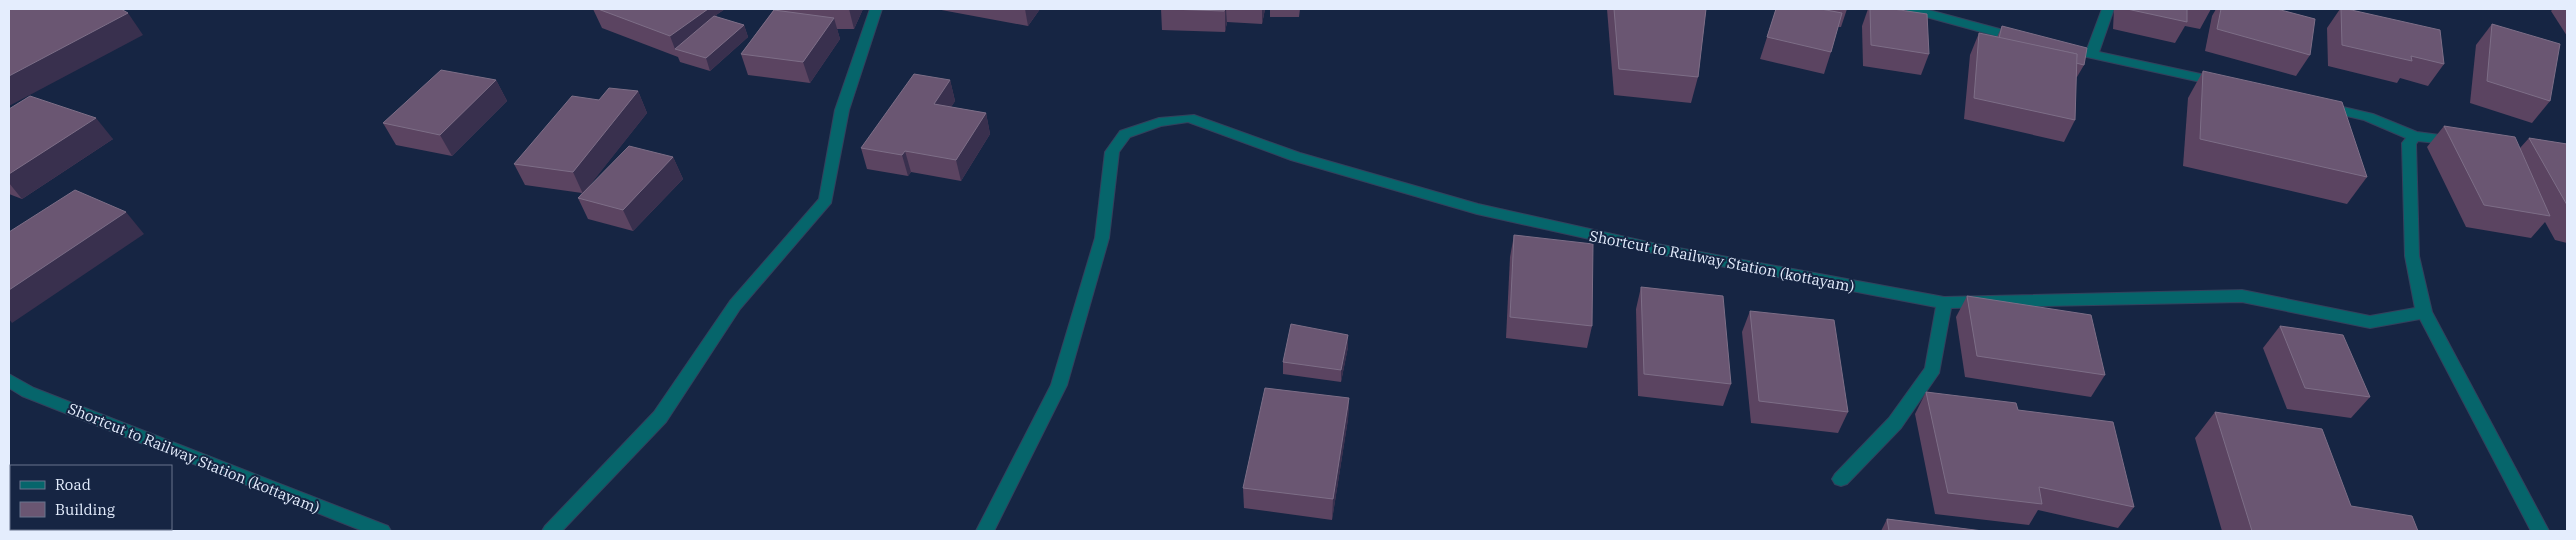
<svg xmlns="http://www.w3.org/2000/svg" width="2576" height="540" viewBox="0 0 2576 540" font-family="'IBM Plex Serif',serif">
<rect width="100%" height="100%" fill="#162543"/>
<g fill="none" stroke-linecap="round" stroke-linejoin="round">
<defs>
<g id="minor">
<polygon points="870,9 882,9 849,110 831,203 740,309 666,422 562,531 542,531 545,526 654,412 730,301 819,199 835,110"/>
<polygon points="1906,9 1925,9 2022,35 2024,38 2018,42 1908,12"/>
<polygon points="2102,9 2114,9 2099,52 2219,78 2226,82 2219,86 2064,52 2062,49 2064,46 2087,49"/>
<polygon points="2326,103 2373,114 2417,132 2455,137 2462,141 2455,145 2418,141 2416,144 2419,256 2432,312 2549,531 2531,531 2420,319 2370,328 2242,302 1951,308 1939,373 1901,428 1847,484 1841,486 1835,484 1832,479 1835,474 1889,418 1925,368 1936,307 1657,254 1477,214 1291,160 1188,122 1161,126 1130,137 1119,152 1109,238 1067,385 994,531 976,531 1051,385 1095,238 1105,152 1120,131 1159,118 1194,115 1300,153 1478,204 1657,244 1944,297 2242,290 2370,316 2415,308 2405,256 2402,143 2406,138 2364,120 2321,110 2319,107"/>
<polygon points="9,374 34,388 388,526 391,531 363,531 22,396 9,388"/>
</g>
</defs>
<use href="#minor" stroke="#33415d" stroke-width="2"/>
<use href="#minor" fill="#06656b" fill-rule="evenodd"/>
</g>
<g fill="#5b4461">
<polygon points="593,9 725,9 716,15 717,17 744,25 748,37 710,71 680,62 678,57 602,28"/>
<polygon points="773,9 863,9 854,29 837,29 840,39 810,83 748,75 741,54 773,11"/>
<polygon points="935,9 1040,9 1028,26 936,9"/>
<polygon points="1161,9 1265,9 1262,24 1227,22 1225,32 1162,30"/>
<polygon points="1270,9 1300,9 1299,17 1270,17"/>
<polygon points="1607,9 1706,9 1698,77 1691,103 1614,95"/>
<polygon points="1776,9 1847,9 1841,27 1838,27 1831,52 1824,74 1760,59"/>
<polygon points="1868,9 1893,9 1929,54 1921,75 1863,66 1862,26"/>
<polygon points="2114,9 2211,9 2200,29 2185,26 2175,43 2113,29"/>
<polygon points="2216,9 2277,9 2310,55 2296,76 2205,51 2212,16"/>
<polygon points="2340,9 2347,9 2444,64 2428,86 2400,78 2397,83 2328,66 2327,28"/>
<polygon points="2553,9 2567,9 2567,36 2551,11"/>
<polygon points="2492,24 2550,101 2532,123 2470,103 2476,45"/>
<polygon points="2002,26 2084,65 2077,77 2076,77 2075,120 2064,142 1964,119 1970,55 1979,33 1997,37"/>
<polygon points="2203,71 2367,177 2347,204 2183,166 2188,98"/>
<polygon points="496,80 507,101 452,156 396,145 383,123"/>
<polygon points="950,80 955,101 951,107 986,113 990,134 961,181 911,172 908,176 867,169 861,148"/>
<polygon points="638,91 647,113 588,187 673,157 683,179 633,231 588,219 578,198 582,193 525,185 514,164 599,100"/>
<polygon points="9,109 113,139 22,199 9,194"/>
<polygon points="2444,126 2520,148 2529,138 2567,144 2567,243 2555,240 2545,222 2531,238 2466,227 2427,147"/>
<polygon points="1514,235 1592,326 1587,348 1506,338 1510,257"/>
<polygon points="1641,287 1731,384 1723,406 1638,396 1636,309"/>
<polygon points="1967,296 2105,375 2091,397 1965,377 1956,317"/>
<polygon points="1750,311 1848,412 1838,433 1751,423 1742,332"/>
<polygon points="2280,326 2370,397 2351,418 2287,409 2263,348"/>
<polygon points="1348,347 1341,382 1283,374 1283,362"/>
<polygon points="1926,392 2018,410 2134,507 2118,528 2038,510 2029,525 1935,514 1915,414"/>
<polygon points="1349,398 1348,419 1332,520 1244,508 1243,488"/>
<polygon points="2215,412 2351,506 2418,531 2222,531 2195,438"/>
<polygon points="1887,519 1983,531 1881,531"/>
</g>
<g fill="#39304e">
<polygon points="703,9 725,9 716,15 720,26 675,49 670,36"/>
<polygon points="849,9 863,9 854,29"/>
<polygon points="1025,9 1040,9 1028,26"/>
<polygon points="1225,9 1226,9 1227,22 1225,32"/>
<polygon points="1262,9 1265,9 1262,24"/>
<polygon points="128,13 143,35 9,106 9,76"/>
<polygon points="834,18 840,39 810,83 803,62"/>
<polygon points="744,25 748,37 710,71 706,58"/>
<polygon points="496,80 507,101 452,156 440,135"/>
<polygon points="950,80 955,101 939,126 934,104"/>
<polygon points="638,91 647,113 583,194 573,172"/>
<polygon points="986,113 990,134 961,181 956,160"/>
<polygon points="96,118 113,139 22,199 9,183 9,174"/>
<polygon points="905,151 911,172 908,176 902,155"/>
<polygon points="673,157 683,179 633,231 623,210"/>
<polygon points="126,212 144,234 12,323 9,319 9,290"/>
<polygon points="1348,335 1348,347 1341,382 1341,370"/>
<polygon points="1349,398 1348,419 1332,520 1333,499"/>
</g>
<g fill="#6a5672" stroke="#7d6e87">
<polygon points="9,9 121,9 128,13 9,76"/>
<polygon points="598,9 708,9 670,36"/>
<polygon points="1169,9 1225,9 1224,11"/>
<polygon points="1614,9 1706,9 1698,77 1619,69"/>
<polygon points="1776,9 1821,9 1842,13 1831,52 1767,37"/>
<polygon points="1870,9 1893,9 1927,14 1929,54 1871,45"/>
<polygon points="2127,9 2187,9 2187,22"/>
<polygon points="2221,9 2277,9 2315,19 2310,55 2217,29"/>
<polygon points="2341,9 2347,9 2440,30 2444,64 2411,56 2412,61 2342,45"/>
<polygon points="774,10 834,18 803,62 741,54"/>
<polygon points="714,16 744,25 706,58 675,49"/>
<polygon points="2492,24 2560,44 2550,101 2487,81"/>
<polygon points="2002,26 2087,48 2084,65 2076,63 2077,54 1999,38"/>
<polygon points="1979,33 2077,54 2075,120 1974,98"/>
<polygon points="441,70 496,80 440,135 383,123"/>
<polygon points="2203,71 2342,102 2367,177 2200,139"/>
<polygon points="914,74 950,80 934,104 986,113 956,160 905,151 902,155 861,148"/>
<polygon points="609,88 638,91 573,172 514,164 572,96 599,100"/>
<polygon points="30,96 96,118 9,174 9,109"/>
<polygon points="2444,126 2515,137 2550,216 2484,205"/>
<polygon points="2529,138 2567,144 2567,205"/>
<polygon points="629,146 673,157 623,210 578,198"/>
<polygon points="75,190 126,212 9,290 9,232"/>
<polygon points="1514,235 1593,244 1592,326 1510,317"/>
<polygon points="1641,287 1723,296 1731,384 1644,374"/>
<polygon points="1967,296 2091,315 2105,375 1977,356"/>
<polygon points="1750,311 1834,320 1848,412 1759,401"/>
<polygon points="1291,324 1348,335 1341,370 1283,362"/>
<polygon points="2280,326 2343,335 2370,397 2305,388"/>
<polygon points="1265,388 1349,398 1333,499 1243,488"/>
<polygon points="1926,392 2016,403 2018,410 2113,422 2134,507 2039,487 2042,504 1948,493"/>
<polygon points="2215,412 2322,429 2351,506 2412,516 2418,531 2252,531"/>
<polygon points="1887,519 1983,531 1889,531"/>
</g>
<g text-anchor="middle" dominant-baseline="central" stroke-width="4" stroke-linejoin="round" paint-order="stroke">
<g font-size="15" fill="#e4edfd" stroke="#162543">
<text transform="translate(1722 261) rotate(11)">Shortcut to Railway Station (kottayam)</text>
<text transform="translate(194 458) rotate(22)">Shortcut to Railway Station (kottayam)</text>
</g>
</g>
<rect width="2576" height="540" fill="none" stroke="#e4edfd" stroke-width="20"/>
<rect x="10" y="465" width="162" height="65" fill="#162543" stroke="#68758d"/>
<rect x="20" y="481" width="25" height="8" fill="#06656b" stroke="#68758d"/>
<text x="55" y="490" font-size="15" fill="#e4edfd">Road</text>
<rect x="20" y="502" width="25" height="15" fill="#6a5672" stroke="#68758d"/>
<text x="55" y="515" font-size="15" fill="#e4edfd">Building</text>
</svg>
